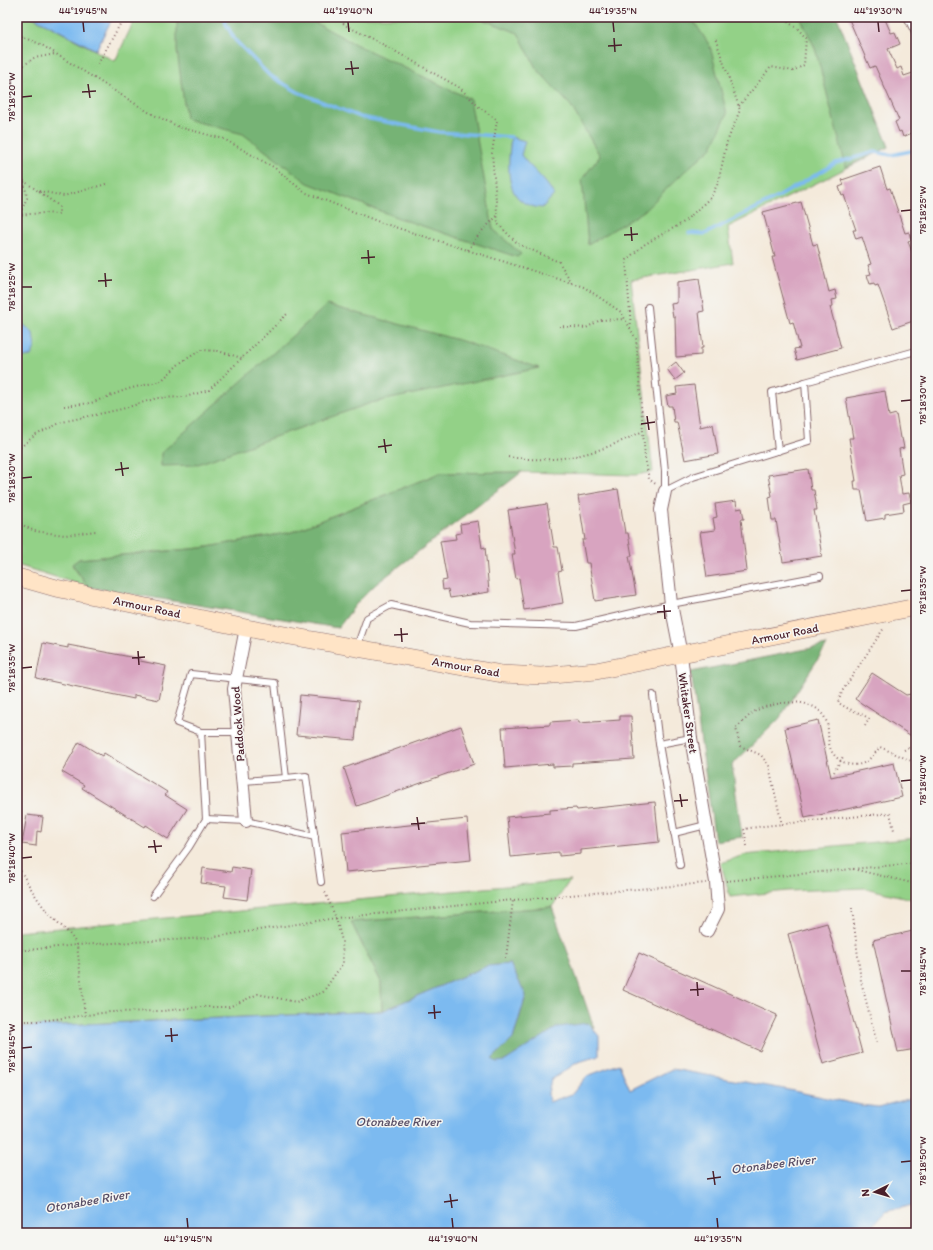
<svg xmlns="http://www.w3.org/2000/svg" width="933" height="1250" viewBox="0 0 933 1250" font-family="Itim,sans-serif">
<rect width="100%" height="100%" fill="#f6f6f2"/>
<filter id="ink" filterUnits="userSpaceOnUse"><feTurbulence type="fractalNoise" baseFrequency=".025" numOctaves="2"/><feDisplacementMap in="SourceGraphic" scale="8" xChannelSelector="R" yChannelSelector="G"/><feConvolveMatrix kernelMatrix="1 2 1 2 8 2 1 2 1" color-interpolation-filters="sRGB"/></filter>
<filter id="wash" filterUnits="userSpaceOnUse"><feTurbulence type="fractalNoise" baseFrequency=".012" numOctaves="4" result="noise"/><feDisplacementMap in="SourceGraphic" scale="16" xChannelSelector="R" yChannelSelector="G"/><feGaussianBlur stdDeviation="0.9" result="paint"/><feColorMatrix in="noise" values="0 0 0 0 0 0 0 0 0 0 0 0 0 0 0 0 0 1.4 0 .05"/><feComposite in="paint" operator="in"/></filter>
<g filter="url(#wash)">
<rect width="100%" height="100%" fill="#f4eadb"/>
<g fill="#93d187" stroke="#6e7859">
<polygon points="17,17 33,17 115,61 136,17 837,17 889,147 728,227 733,263 631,280 653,472 635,475 522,472 440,473 292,532 202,548 79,559 72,565 88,587 17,565"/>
<polygon points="916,838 916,900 865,888 788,891 730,897 721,863 744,855"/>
<polygon points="570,880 552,907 351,922 381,982 382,1011 17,1027 17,932"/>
</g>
<g fill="#76b374" stroke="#606950">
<polygon points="177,17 305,17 355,44 470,99 493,229 521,254 517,257 401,219 308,183 243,134 186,119 177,50"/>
<polygon points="476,17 691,17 710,46 727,114 712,147 685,171 644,211 588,245 582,179 600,156 571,106 536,68 518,33"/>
<polygon points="800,17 837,17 889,147 846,167 815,48"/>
<polygon points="327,305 462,341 539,368 371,403 195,465 161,466 161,453"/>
<polygon points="522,472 376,584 357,603 338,628 88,587 72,564 79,559 202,548 292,532 440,473"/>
<polygon points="827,645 779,719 732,765 742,837 715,841 691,672"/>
<polygon points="552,907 594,1028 588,1023 505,1061 497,1063 491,1059 513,1039 526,996 510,964 487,966 382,1011 381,982 351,922"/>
</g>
<g fill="#7cbaf0" stroke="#636c8e">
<polygon points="33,17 113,17 96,50"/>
<path d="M 511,137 L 525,141 L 521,155 C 531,169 546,179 554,195 L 542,208 C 502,205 508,166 511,137 Z"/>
<polygon points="23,324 33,333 35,348 31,356 17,358 17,326"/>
<polygon points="510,964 526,995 513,1039 492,1059 497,1062 505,1061 558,1027 588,1023 599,1036 599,1056 578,1062 551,1080 548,1093 549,1102 572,1094 587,1076 619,1064 630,1090 672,1069 779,1088 861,1105 878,1107 916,1097 916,1204 885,1212 866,1233 17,1233 17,1027 382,1011 487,966"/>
</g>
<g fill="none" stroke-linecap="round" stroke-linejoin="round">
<g stroke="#7cbaf0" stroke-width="3.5">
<polyline points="225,17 226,24 235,40 269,75 298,92 360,117 439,132 511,137"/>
<polyline points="689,233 705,234 778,197 836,163 875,152 891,155 916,150"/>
</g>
</g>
<g id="blocks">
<g fill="#d8a4c0">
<polygon points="848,17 884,17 891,33 895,32 900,44 888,49 897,69 901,67 904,76 913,73 916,80 916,131 903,137 901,131 899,132 895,122 899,120 875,66 870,68"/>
<polygon points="880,167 887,189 890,188 905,233 909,232 911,240 908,241 916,264 916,320 893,328 878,285 875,286 874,283 870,284 867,275 871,274 868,265 871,264 862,237 856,239 853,230 856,230 844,195 842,196 839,187 844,185 842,180"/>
<polygon points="801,202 813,245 817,244 829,292 835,290 837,299 832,300 833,306 830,307 841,348 797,360 794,349 800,348 793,322 790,323 772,257 775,257 763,212"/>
<polygon points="699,279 704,311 699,312 703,348 701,348 701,355 676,357 675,317 673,317 671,304 677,303 677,282"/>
<polygon points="676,362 684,373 675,380 667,369"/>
<polygon points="694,385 700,427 713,424 718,454 685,460 677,422 674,422 672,406 668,406 666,396 677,394 676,387"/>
<polygon points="885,391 889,416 896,414 900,438 902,438 904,448 899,449 903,474 899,475 902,494 909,493 911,502 903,504 904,511 885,514 885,518 867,521 861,490 855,490 854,481 856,481 849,438 853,438 846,398"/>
<polygon points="808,469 811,490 814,490 817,510 814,510 822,556 783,562 776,520 772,520 769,497 772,496 768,475"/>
<polygon points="618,489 625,533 628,533 632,556 629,556 636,595 595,601 589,563 586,563 582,540 585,540 578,496"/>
<polygon points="736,501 737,509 742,508 744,519 741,519 747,571 707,577 700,532 715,530 713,518 717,517 715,504"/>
<polygon points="547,504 554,547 558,547 562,571 558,572 563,603 524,610 519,578 516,579 512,554 515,554 508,510"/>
<polygon points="478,521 482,548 485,547 489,592 450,598 448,589 443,590 442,581 447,580 440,541 456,539 455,534 461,533 460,524"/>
<polygon points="43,643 68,648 68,645 141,659 140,661 166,666 159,700 134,695 134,699 36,678"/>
<polygon points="872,673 906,695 916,693 916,739 855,699"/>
<polygon points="300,695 359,701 355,740 296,735"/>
<polygon points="620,716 631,716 634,759 572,763 572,766 553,767 553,764 505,768 502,728 550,725 550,722 578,720 579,723 620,720"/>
<polygon points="818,720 831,777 894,763 902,797 805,818 785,728"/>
<polygon points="461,726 474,764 357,806 344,768"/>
<polygon points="79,742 102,756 104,753 167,792 165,795 187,809 168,839 146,825 145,827 82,788 84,785 62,772"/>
<polygon points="655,802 659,842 581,850 581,854 559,856 559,852 511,857 507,817 550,813 550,810 576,808 577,810"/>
<polygon points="27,815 43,817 41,832 37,831 36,846 22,844"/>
<polygon points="467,819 471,860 346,872 342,832"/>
<polygon points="232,867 251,870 247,900 224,897 226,886 201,883 203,868 231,872"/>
<polygon points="827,923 862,1053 823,1064 788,934"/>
<polygon points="913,931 916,944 916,1049 898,1052 873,940"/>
<polygon points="639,953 777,1015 760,1051 623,990"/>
</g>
</g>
</g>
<g filter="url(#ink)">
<use href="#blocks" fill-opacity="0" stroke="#866669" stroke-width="1"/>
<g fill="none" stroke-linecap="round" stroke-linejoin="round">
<defs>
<g id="lane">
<polyline points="907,17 916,35"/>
<polyline points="648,307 665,471 665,491 693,477 809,441 805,382 916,351"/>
<polyline points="778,451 772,392 805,382"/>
<polyline points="357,647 367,618 391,605 470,623 576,626 671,604 820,576"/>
<polyline points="653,695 659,744 680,865"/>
<polyline points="201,732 238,732"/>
<polyline points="659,744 691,738"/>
<polyline points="243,781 286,778"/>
<polyline points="206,819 246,821 315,837"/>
<polyline points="674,833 706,825"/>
<polyline points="153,896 189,847 206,819 201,732 177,723 191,674 275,683 286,778 306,776 321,882"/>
</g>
<g id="street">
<polyline points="665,491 661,510 671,604 681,655 691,738 716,882 718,909 707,931"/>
<polyline points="246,821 234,689 246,628"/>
</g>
<polyline id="secondary" points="17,577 56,588 246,628 502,674 541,676 596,671 916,607"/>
</defs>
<use href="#lane" stroke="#866669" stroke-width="8"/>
<use href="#street" stroke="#866669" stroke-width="14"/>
<use href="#secondary" stroke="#866669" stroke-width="18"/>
<g stroke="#866669" stroke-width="2" stroke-dasharray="1 3" stroke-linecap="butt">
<polyline points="338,17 345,25 386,46 460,88 479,107 497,120 492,153 498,224 518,244 559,262 572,283"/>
<polyline points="17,35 40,44 55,53"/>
<polyline points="98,64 124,17"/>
<polyline points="17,70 34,58 56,54 150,113 179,127 224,139 275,168 304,192 382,223 584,287 621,312 636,339 645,458 649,479 657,485"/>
<polyline points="739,106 771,67 793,71 804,65 806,38 798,29 781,17"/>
<polyline points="17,176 59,206 59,214 44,213 17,215"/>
<polyline points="39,191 64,196 106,184"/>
<polyline points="20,213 27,198 24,181"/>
<polyline points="468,250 480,233 497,216"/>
<polyline points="559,326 586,328 600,320 625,319"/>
<polyline points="631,328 626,260 645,244 684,222 711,197 718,183 727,142 740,110 715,38"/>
<polyline points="64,406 91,403 128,389 161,381 180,363 201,350 218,351 242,358"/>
<polyline points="17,450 34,436 62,422 122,409 157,398 185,397 209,390 287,314"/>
<path d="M 508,457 C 561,464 595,455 643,431"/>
<polyline points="17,522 34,531 65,535 96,531"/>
<path d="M 865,726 L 869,719 C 860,711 848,711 838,702 L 843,690 L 884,628"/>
<polyline points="904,750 908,748 916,752"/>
<polyline points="834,772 844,755"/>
<path d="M 782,825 L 769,766 L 761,755 L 740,746 L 736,728 C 743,722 750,714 757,710 C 775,702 810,696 823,715 C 831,726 826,736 830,747 C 834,762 855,770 867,761 C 872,757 876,752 880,747 L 916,763"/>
<polyline points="747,846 744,829 764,826 890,813 894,830"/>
<path d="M 17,864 C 27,882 37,901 52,917 C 61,926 70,932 77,945 L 85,1015"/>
<polyline points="853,869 916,884"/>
<polyline points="726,881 916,863"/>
<polyline points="852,908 861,981 877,1044"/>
<polyline points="17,951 77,945 207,938 336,918 513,900 706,883"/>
<polyline points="506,958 513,900"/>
<polyline points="17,1021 40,1021 110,1012 162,1011 200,1007 229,1007 258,994 296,1002 323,992 343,963 342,941 336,918 324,890"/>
</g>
<use href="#lane" stroke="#fff" stroke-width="6"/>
<use href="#street" stroke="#fff" stroke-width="12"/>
<use href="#secondary" stroke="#ffe4c6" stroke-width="17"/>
</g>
</g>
<path fill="none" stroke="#4a1f2b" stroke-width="1.5" d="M 83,22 L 84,32M 348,22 L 349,32M 613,22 L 614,32M 878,22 L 879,32M 614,38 L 615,52M 608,46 L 622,45M 351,61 L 353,75M 345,69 L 359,68M 88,84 L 90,98M 82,92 L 96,91M 22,97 L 32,96M 901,211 L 911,210M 631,227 L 632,241M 624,235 L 638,234M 368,250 L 369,264M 361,258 L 375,257M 105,273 L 106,287M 98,281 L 112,280M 22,287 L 32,287M 901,401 L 911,400M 647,416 L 649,430M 641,424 L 655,422M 384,439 L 386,453M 378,447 L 392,445M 121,462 L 123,476M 115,470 L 129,468M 22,478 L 32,477M 901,591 L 911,590M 664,605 L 665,619M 657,612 L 671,611M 401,628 L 402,642M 394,635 L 408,634M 138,651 L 139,665M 132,658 L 145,657M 22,668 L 32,667M 901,781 L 911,780M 680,794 L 682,807M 674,801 L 688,800M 417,817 L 419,830M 411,824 L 425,823M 154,840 L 156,853M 148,847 L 162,846M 22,858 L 32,857M 901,971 L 911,971M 697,982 L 698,996M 690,990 L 704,989M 434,1005 L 435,1019M 428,1013 L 441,1012M 171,1028 L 172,1042M 165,1036 L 178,1035M 22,1048 L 32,1047M 901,1162 L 911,1161M 713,1171 L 715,1185M 707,1179 L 721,1177M 450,1194 L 452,1208M 444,1202 L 458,1200M 187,1218 L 188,1228M 452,1218 L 453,1228M 717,1218 L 718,1228"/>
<g text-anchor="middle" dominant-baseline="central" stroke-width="3" stroke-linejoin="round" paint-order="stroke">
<g font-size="12" fill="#4a1f2b" stroke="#f6f6f2">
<text transform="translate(147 607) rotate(12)">Armour Road</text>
<text transform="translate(785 634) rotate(-11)">Armour Road</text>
<text transform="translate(466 667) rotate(10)">Armour Road</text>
<text transform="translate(688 713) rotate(82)">Whitaker Street</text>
<text transform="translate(238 724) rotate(-94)">Paddock Wood</text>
</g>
<g font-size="13" font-style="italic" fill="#594e66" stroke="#f6f6f2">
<text x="398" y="1121">Otonabee River</text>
<text transform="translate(773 1164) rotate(-7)">Otonabee River</text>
<text transform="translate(87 1201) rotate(-10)">Otonabee River</text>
</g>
</g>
<rect width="933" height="1250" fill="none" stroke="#f6f6f2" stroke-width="44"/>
<g transform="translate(875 1192) rotate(265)" stroke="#f6f6f2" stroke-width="3" paint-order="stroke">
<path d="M0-3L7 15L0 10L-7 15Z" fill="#4a1f2b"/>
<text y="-6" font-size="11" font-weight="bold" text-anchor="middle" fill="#4a1f2b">N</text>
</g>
<rect x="22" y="22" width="889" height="1206" fill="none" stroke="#4a1f2b" stroke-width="1.5"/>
<g font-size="10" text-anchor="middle" fill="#4a1f2b">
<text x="83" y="14">44°19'45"N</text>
<text x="348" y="14">44°19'40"N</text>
<text x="613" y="14">44°19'35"N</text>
<text x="878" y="14">44°19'30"N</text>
<text transform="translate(11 97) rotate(-90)" y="4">78°18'20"W</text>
<text transform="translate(922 210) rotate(-90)" y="4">78°18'25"W</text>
<text transform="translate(11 287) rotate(-90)" y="4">78°18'25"W</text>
<text transform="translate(922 400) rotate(-90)" y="4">78°18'30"W</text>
<text transform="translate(11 478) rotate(-90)" y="4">78°18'30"W</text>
<text transform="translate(922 590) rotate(-90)" y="4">78°18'35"W</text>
<text transform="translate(11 668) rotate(-90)" y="4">78°18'35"W</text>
<text transform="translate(922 780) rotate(-90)" y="4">78°18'40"W</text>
<text transform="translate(11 858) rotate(-90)" y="4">78°18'40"W</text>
<text transform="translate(922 971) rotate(-90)" y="4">78°18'45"W</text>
<text transform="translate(11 1048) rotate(-90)" y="4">78°18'45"W</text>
<text transform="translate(922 1161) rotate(-90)" y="4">78°18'50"W</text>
<text x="188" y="1242">44°19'45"N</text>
<text x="453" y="1242">44°19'40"N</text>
<text x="718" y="1242">44°19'35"N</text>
</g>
</svg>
